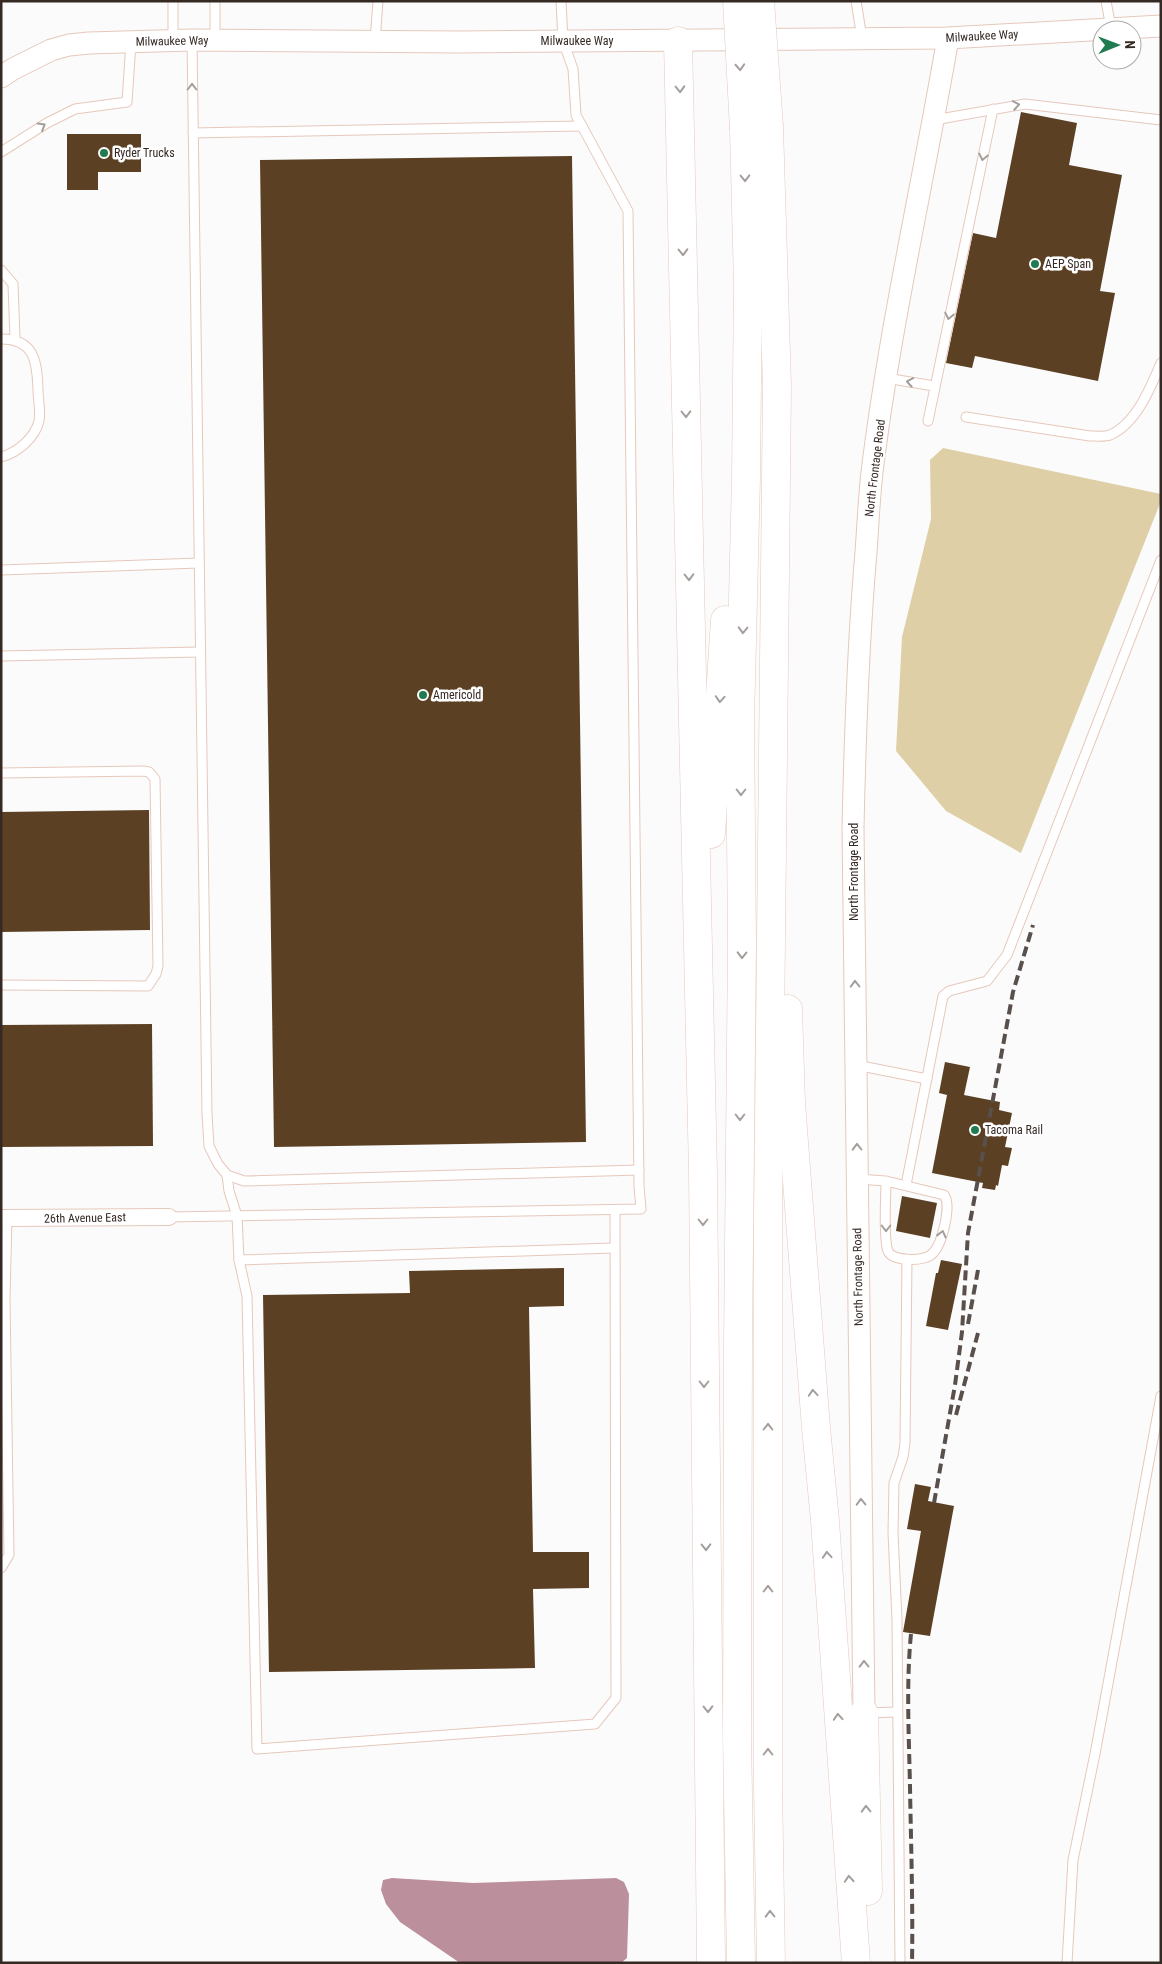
<svg xmlns="http://www.w3.org/2000/svg" width="1162" height="1964" viewBox="0 0 1162 1964" font-family="'Roboto Condensed',sans-serif">
<rect width="100%" height="100%" fill="#fbfbfb"/>
<polygon fill="#decfa7" points="943,448 1161,494 1161,501 1021,853 946,811 896,751 902,637 931,519 930,460"/>
<polygon fill="#bc8f9d" points="392,1878 473,1883 616,1878 624,1882 629,1894 627,1958 621,1963 460,1963 400,1922 386,1904 381,1890 383,1880"/>
<g fill="#5b4024">
<polygon points="1021,112 1077,123 1069,165 1122,175 1100,291 1115,293 1098,381 975,356 972,368 946,363 973,233 996,238"/>
<polygon points="67,134 141,134 141,172 98,172 98,190 67,190"/>
<polygon points="572,156 586,1142 274,1147 260,160"/>
<polygon points="149,810 150,930 1,932 1,812"/>
<polygon points="152,1024 153,1146 1,1147 1,1025"/>
<polygon points="945,1062 970,1067 964,1095 1000,1102 999,1110 1012,1113 1005,1147 1012,1148 1008,1166 1002,1165 998,1186 996,1185 995,1190 982,1188 983,1183 932,1173 947,1095 939,1093"/>
<polygon points="902,1196 937,1203 930,1238 896,1231"/>
<polygon points="941,1260 962,1264 948,1330 926,1326 936,1273 938,1273"/>
<polygon points="564,1268 564,1306 529,1307 533,1552 589,1552 589,1588 533,1589 535,1668 269,1672 263,1295 410,1293 409,1271"/>
<polygon points="915,1484 931,1487 928,1501 954,1506 930,1636 903,1632 921,1531 907,1529"/>
</g>
<g fill="none" stroke-linecap="round" stroke-linejoin="round">
<defs>
<g id="service">
<polyline points="856,1 862,38"/>
<polyline points="1106,1 1111,28"/>
<polyline points="192,40 207,1114 209,1146 218,1164 227,1175 244,1181 639,1170"/>
<polyline points="215,40 215,1"/>
<polyline points="173,41 173,1"/>
<polyline points="375,41 378,1"/>
<polyline points="934,120 1025,104 1161,120"/>
<polyline points="193,133 582,126"/>
<polyline points="1,152 47,123 75,109 127,102 131,42"/>
<polyline points="1,270 13,284 15,339"/>
<path d="M 1,339 C 35,339 37,362 38,390 C 38,399 41,412 39,421 C 35,438 17,453 1,457"/>
<polyline points="886,378 934,386"/>
<path d="M 966,417 L 1090,436 C 1096,436 1104,437 1110,435 C 1136,424 1151,387 1161,363"/>
<polyline points="928,421 993,109"/>
<polyline points="1,570 199,563"/>
<polyline points="1,656 200,652"/>
<polyline points="1,773 143,771 149,772 155,779 158,966 156,974 148,986 1,985"/>
<polyline points="856,1065 927,1079"/>
<polyline points="227,1175 229,1191 237,1216 239,1260 247,1296 257,1749 595,1724 616,1698 615,1210"/>
<path d="M 857,1179 L 886,1181 L 944,1195 C 952,1205 942,1244 933,1253 C 926,1262 892,1262 888,1251 C 883,1239 886,1196 886,1181"/>
<polyline points="906,1185 943,996 949,991 987,981 1007,955 1161,560"/>
<polyline points="169,1217 641,1209 639,1186 628,211 576,115 573,69 563,41 561,1"/>
<polyline points="239,1260 614,1248"/>
<polyline points="1,1568 9,1555 5,1300 7,1218"/>
<polyline points="867,1713 896,1712"/>
<polyline points="900,1963 897,1620 893,1533 894,1483 903,1457 905,1443 907,1259"/>
<polyline points="1067,1963 1073,1860 1095,1754 1161,1396"/>
</g>
<polyline id="minor" points="1,1218 169,1217"/>
<g id="tertiary">
<polyline points="1,77 13,69 51,50 69,45 89,43 192,40 460,42 948,38 1161,26"/>
<path d="M 864,1713 L 853,828 C 855,736 858,644 866,552 C 868,525 869,499 872,472 C 890,326 923,183 948,38"/>
</g>
<g id="trunk">
<polyline points="678,41 703,1173 711,1963"/>
<polyline points="769,127 777,386 768,1217 768,1786 771,1963"/>
<polyline points="711,834 725,620"/>
<polyline points="788,1009 791,1103 816,1428 825,1521 856,1963"/>
<polyline points="864,1713 868,1891"/>
<polyline points="741,1963 737,1738 738,1346 742,944 740,720 746,478 748,284 744,129"/>
</g>
</defs>
<use href="#service" stroke="#e6c8bb" stroke-width="11"/>
<use href="#minor" stroke="#e6c8bb" stroke-width="18"/>
<use href="#tertiary" stroke="#e6c8bb" stroke-width="23"/>
<use href="#trunk" stroke="#e6c8bb" stroke-width="29"/>
<use href="#service" stroke="#fff" stroke-width="9"/>
<use href="#minor" stroke="#fff" stroke-width="16"/>
<use href="#tertiary" stroke="#fff" stroke-width="21"/>
<use href="#trunk" stroke="#fff" stroke-width="28"/>
<g stroke="#594f4b" stroke-width="4" stroke-dasharray="10 5" stroke-linecap="butt">
<polyline points="968,1324 978,1270"/>
<polyline points="956,1415 978,1333"/>
<polyline points="934,1503 955,1385 962,1332 968,1233 1013,992 1033,925"/>
<path d="M 911,1634 C 906,1684 909,1736 910,1787 C 911,1845 913,1904 912,1963"/>
</g>
<defs>
<g id="trunk-bridge">
<polyline points="737,1 744,129"/>
<polyline points="760,1 769,127"/>
</g>
</defs>
<use href="#trunk-bridge" stroke="#e6c8bb" stroke-width="29" stroke-linecap="butt"/>
<use href="#trunk-bridge" stroke="#fff" stroke-width="28"/>
</g>
<defs><path id="oneway-chevron" d="M-2-3.5L2.5 0L-2 3.5" fill="none" stroke-width="1.6" stroke-linecap="round" stroke-linejoin="round" transform="scale(1.25)"/></defs>
<g stroke="#a49f9c">
<use href="#oneway-chevron" transform="translate(740 67) rotate(87)"/>
<use href="#oneway-chevron" transform="translate(192 87) rotate(-90)"/>
<use href="#oneway-chevron" transform="translate(680 89) rotate(88)"/>
<use href="#oneway-chevron" transform="translate(1016 105) rotate(-10)"/>
<use href="#oneway-chevron" transform="translate(42 126) rotate(-31)"/>
<use href="#oneway-chevron" transform="translate(983 157) rotate(102)"/>
<use href="#oneway-chevron" transform="translate(745 178) rotate(89)"/>
<use href="#oneway-chevron" transform="translate(683 252) rotate(89)"/>
<use href="#oneway-chevron" transform="translate(949 316) rotate(102)"/>
<use href="#oneway-chevron" transform="translate(910 382) rotate(-170)"/>
<use href="#oneway-chevron" transform="translate(686 414) rotate(89)"/>
<use href="#oneway-chevron" transform="translate(689 577) rotate(89)"/>
<use href="#oneway-chevron" transform="translate(743 630) rotate(92)"/>
<use href="#oneway-chevron" transform="translate(720 699) rotate(94)"/>
<use href="#oneway-chevron" transform="translate(741 792) rotate(90)"/>
<use href="#oneway-chevron" transform="translate(742 955) rotate(91)"/>
<use href="#oneway-chevron" transform="translate(855 984) rotate(-91)"/>
<use href="#oneway-chevron" transform="translate(740 1117) rotate(90)"/>
<use href="#oneway-chevron" transform="translate(857 1147) rotate(-91)"/>
<use href="#oneway-chevron" transform="translate(703 1222) rotate(90)"/>
<use href="#oneway-chevron" transform="translate(886 1228) rotate(90)"/>
<use href="#oneway-chevron" transform="translate(942 1234) rotate(-76)"/>
<use href="#oneway-chevron" transform="translate(704 1384) rotate(90)"/>
<use href="#oneway-chevron" transform="translate(813 1393) rotate(-94)"/>
<use href="#oneway-chevron" transform="translate(768 1427) rotate(-90)"/>
<use href="#oneway-chevron" transform="translate(861 1502) rotate(-91)"/>
<use href="#oneway-chevron" transform="translate(706 1547) rotate(89)"/>
<use href="#oneway-chevron" transform="translate(827 1555) rotate(-94)"/>
<use href="#oneway-chevron" transform="translate(768 1589) rotate(-90)"/>
<use href="#oneway-chevron" transform="translate(864 1664) rotate(-91)"/>
<use href="#oneway-chevron" transform="translate(708 1709) rotate(89)"/>
<use href="#oneway-chevron" transform="translate(838 1717) rotate(-94)"/>
<use href="#oneway-chevron" transform="translate(768 1752) rotate(-90)"/>
<use href="#oneway-chevron" transform="translate(866 1809) rotate(-91)"/>
<use href="#oneway-chevron" transform="translate(849 1879) rotate(-94)"/>
<use href="#oneway-chevron" transform="translate(770 1914) rotate(-91)"/>
</g>
<g fill="#217b50" stroke="#fff" stroke-width="2">
<circle cx="104" cy="153" r="5"/>
<circle cx="1035" cy="264" r="5"/>
<circle cx="423" cy="695" r="5"/>
<circle cx="975" cy="1130" r="5"/>
</g>
<g text-anchor="middle" dominant-baseline="central" stroke-width="5" stroke-linejoin="round" paint-order="stroke">
<g font-size="12" fill="#352924" stroke="#fff">
<text transform="translate(982 36) rotate(-3)">Milwaukee Way</text>
<text transform="translate(172 41) rotate(-1)">Milwaukee Way</text>
<text x="577" y="41">Milwaukee Way</text>
<text transform="translate(875 468) rotate(-83)">North Frontage Road</text>
<text transform="translate(854 872) rotate(-90)">North Frontage Road</text>
<text transform="translate(85 1218) rotate(-1)">26th Avenue East</text>
<text transform="translate(858 1277) rotate(-91)">North Frontage Road</text>
</g>
<g font-size="12" fill="#352924" stroke="#fff" text-anchor="start">
<text x="114" y="153">Ryder Trucks</text>
<text x="1045" y="264">AEP Span</text>
<text x="433" y="695">Americold</text>
<text x="985" y="1130">Tacoma Rail</text>
</g>
</g>
<rect width="1162" height="1964" fill="none" stroke="#352924" stroke-width="5"/>
<g transform="translate(1117 45) rotate(89)"><circle r="24" fill="#ffffff" stroke="#aea9a7"/>
<path d="M0-4L9 19L0 12L-9 19Z" fill="#217b50"/>
<text y="-8" font-size="14" font-weight="bold" text-anchor="middle" fill="#352924">N</text>
</g>
</svg>
